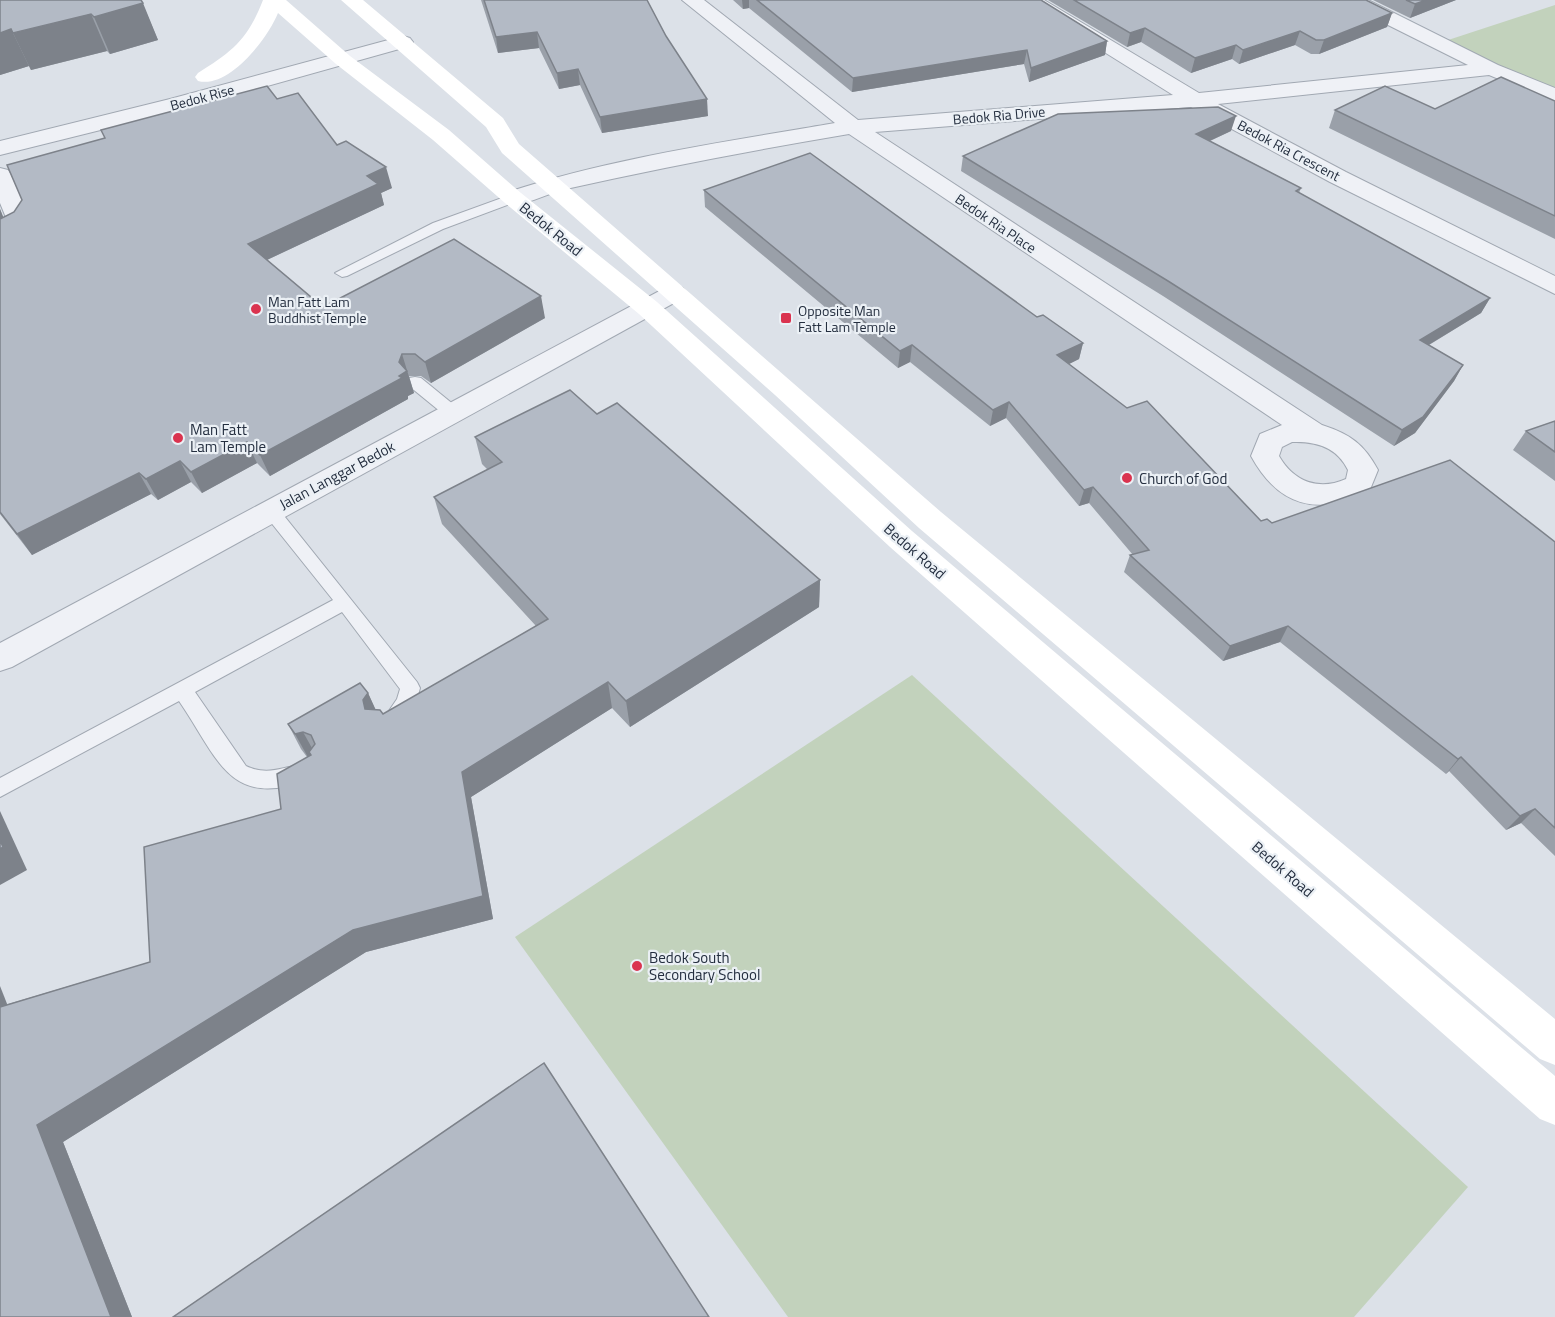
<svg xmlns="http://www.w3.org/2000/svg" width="1555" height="1317" viewBox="0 0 1555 1317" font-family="'Titillium Web',sans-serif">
<rect width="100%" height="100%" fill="#dce1e8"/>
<g fill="#c2d2bc">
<polygon points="1555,5 1555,96 1439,43"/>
<polygon points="912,675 1468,1187 1354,1317 788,1317 515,937"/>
</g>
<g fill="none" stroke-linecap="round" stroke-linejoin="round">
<defs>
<g id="service">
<polygon points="513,194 520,198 518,201 443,229 347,276 342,277 335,273 433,223"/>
<polygon points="415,377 421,378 459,409 461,413 459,417 447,417 409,386 407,382 409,378"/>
<path d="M 271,505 L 277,507 L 417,682 L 420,688 C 416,704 405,734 385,727 L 382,721 L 397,699 L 400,689 L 342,612 L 195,692 L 246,766 C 274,779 289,760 309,768 L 312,774 L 309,780 C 228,809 219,759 179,701 L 0,797 L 0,778 L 333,600 L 265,515 L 262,511 L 265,507 Z"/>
</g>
<g id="minor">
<path d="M 682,0 L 704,0 L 858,120 L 1173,95 L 1021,0 L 1044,0 L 1199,93 L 1468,65 L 1346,4 L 1343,0 L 1368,0 L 1498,65 L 1555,88 L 1555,102 L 1489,75 L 1218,104 L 1346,172 L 1555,276 L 1555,294 L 1330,182 L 1191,107 L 875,132 L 1322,425 C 1350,434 1364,444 1378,470 L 1369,492 C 1317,516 1279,507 1251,456 L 1260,434 L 1282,425 L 849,134 C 754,150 660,168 566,189 C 547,193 524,208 505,203 L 501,198 L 505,193 C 611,158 724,142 835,123 ZM 1292,442 C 1316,441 1337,447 1348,470 L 1346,479 C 1319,491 1294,482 1279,456 L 1282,447 Z"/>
<polygon points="403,36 410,38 413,42 410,46 185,109 0,155 0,141 170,99"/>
<polygon points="0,168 8,170 11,175 31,220 25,231 0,243 0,226 7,220 0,203"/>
<polygon points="674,285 683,288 687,293 683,298 12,667 0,671 0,643 665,288"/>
</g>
</defs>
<use href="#service" stroke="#a1a8b2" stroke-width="2"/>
<use href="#minor" stroke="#a1a8b2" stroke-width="2"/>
<use href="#service" fill="#eff1f6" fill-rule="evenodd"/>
<use href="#minor" fill="#eff1f6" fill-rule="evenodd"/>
<g fill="#fff" fill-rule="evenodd">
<path d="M 263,0 L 286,0 L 350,56 L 449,130 L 521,193 L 657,302 L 912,531 L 1555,1076 L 1555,1125 L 1540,1119 L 890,547 L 639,314 L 505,203 L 433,140 L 336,64 L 278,13 C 268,38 229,89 198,81 L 195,77 L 198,73 C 233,51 248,39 263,0 Z"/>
<polygon points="341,0 363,0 503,118 519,144 941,512 1555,1019 1555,1065 1540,1059 919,528 775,395 502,153 486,127"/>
</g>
</g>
<g fill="#9aa0a9">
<polygon points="0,0 141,0 158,40 110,54 107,51 31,70 29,66 0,75"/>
<polygon points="481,0 647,0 708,116 602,133 580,85 559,89 539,48 498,53"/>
<polygon points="733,0 1041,0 1107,41 1105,55 1029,82 1024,64 852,92 749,8 743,9"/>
<polygon points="1048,0 1366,0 1392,13 1387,27 1319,54 1311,54 1295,45 1239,64 1232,59 1191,73 1141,42 1127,47"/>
<polygon points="1373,0 1456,0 1410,18"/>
<polygon points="277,99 392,188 381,193 384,205 267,260 323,307 545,318 431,383 421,376 409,376 414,393 408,396 408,399 270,476 257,463 202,493 191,482 158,500 151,494 32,555 0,514 0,209 3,217 14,212 105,138 101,130"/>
<polygon points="1555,101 1555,239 1329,128 1335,110 1435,109"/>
<polygon points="1231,131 1210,141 1301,188 1299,193 1490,298 1481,313 1429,345 1463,365 1454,381 1415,433 1394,446 1163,296 961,171 963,156"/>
<polygon points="704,190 1037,317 1083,343 1079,359 1069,364 1261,521 1272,523 1555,542 1555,856 1521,823 1506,830 1449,771 1446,774 1280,642 1223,661 1124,572 1130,555 1133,555 1089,503 1079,506 1006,418 990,426 910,362 898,368 705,207"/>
<polygon points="597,414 820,580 819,607 630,727 612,708 471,797 493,919 366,952 63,1142 132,1317 0,1317 8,1004 150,962 281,809 307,757 301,749 288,724 368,693 375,709 383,714 536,626 442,524 434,497 488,470 482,464 475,437"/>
<polygon points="1555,421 1555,481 1513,450 1526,431"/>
</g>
<g fill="#7d828a">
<polygon points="742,0 749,0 749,8 743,9"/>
<polygon points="1426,0 1456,0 1410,18 1415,4"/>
<polygon points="143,3 158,40 110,54 94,17"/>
<polygon points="1392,13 1387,27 1319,54 1324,40"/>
<polygon points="91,14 107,51 31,70 13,33"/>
<polygon points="1145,28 1141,42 1127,47 1130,33"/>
<polygon points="11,29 29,66 0,75 0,33"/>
<polygon points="1300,31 1295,45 1239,64 1243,50"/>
<polygon points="537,32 539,48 498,53 496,37"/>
<polygon points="1107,41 1105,55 1029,82 1031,68"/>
<polygon points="1236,45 1232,59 1191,73 1195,58"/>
<polygon points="1027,50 1024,64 852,92 853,78"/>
<polygon points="578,69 580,85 559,89 557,73"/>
<polygon points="707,99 708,116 602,133 600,117"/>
<polygon points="1236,116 1231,131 1192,149 1196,134"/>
<polygon points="386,167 392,188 381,193 384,205 256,265 248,244 367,176"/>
<polygon points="0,209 4,219 0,224"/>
<polygon points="541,296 545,318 431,383 425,362"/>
<polygon points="1490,298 1481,313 1412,355 1420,340"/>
<polygon points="1083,343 1079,359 1053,372 1057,355"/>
<polygon points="912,345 910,362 898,368 900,351"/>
<polygon points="402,354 414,393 408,396 408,399 270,476 260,455 399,362"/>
<polygon points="1463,365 1454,381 1415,433 1394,446 1402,430"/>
<polygon points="1009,402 1006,418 990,426 993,410"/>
<polygon points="247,442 257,463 202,493 191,472"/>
<polygon points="180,461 191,482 158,500 146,479"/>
<polygon points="139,473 151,494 32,555 17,534"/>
<polygon points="1093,487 1089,503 1079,506 1084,490"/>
<polygon points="820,580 819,607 630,727 626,701"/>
<polygon points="1288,626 1280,642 1223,661 1230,646"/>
<polygon points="608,682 612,708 471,797 493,919 366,952 63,1142 132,1317 111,1317 37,1125 462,772"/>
<polygon points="368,693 380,719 365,709 363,700"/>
<polygon points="303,732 317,757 309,759 295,734"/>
<polygon points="1461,757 1449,771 1446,774 1458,759"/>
<polygon points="1535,809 1521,823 1506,830 1520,816"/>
<polygon points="0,811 27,870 0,885"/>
<polygon points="0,986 17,1029 0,1016"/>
</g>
<g fill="#b3bac5" stroke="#7d828a" stroke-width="1.5">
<polygon points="0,0 141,0 143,3 94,17 91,14 13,33 11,29 0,33"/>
<polygon points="484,0 647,0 666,36 707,99 600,117 578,69 557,73 537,32 496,37"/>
<polygon points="757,0 1041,0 1107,41 1031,68 1027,50 853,78"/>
<polygon points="1074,0 1366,0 1392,13 1324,40 1316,40 1300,31 1243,50 1236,45 1195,58 1145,28 1130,33"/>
<polygon points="1406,0 1426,0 1415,4"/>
<polygon points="1501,77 1555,101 1555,216 1335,110 1385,86 1435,109"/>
<polygon points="267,86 277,99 298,93 337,145 346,141 386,167 367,176 378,184 248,244 323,307 454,239 541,296 425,362 415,354 402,354 399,362 407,371 399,376 402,378 260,455 247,442 191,472 180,461 146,479 139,473 17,534 0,512 0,219 14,212 22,200 7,165 105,138 101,130"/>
<polygon points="1218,107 1236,116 1196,134 1301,188 1296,191 1490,298 1420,340 1463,365 1423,417 1402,430 1168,281 963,156 1058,114"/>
<polygon points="810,153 1037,317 1043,315 1083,343 1057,355 1127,408 1147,401 1261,521 1267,519 1272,523 1450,460 1555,542 1555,828 1535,809 1520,816 1461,757 1458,759 1288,626 1230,646 1130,555 1149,550 1093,487 1084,490 1009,402 993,410 912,345 900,351 704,190"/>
<polygon points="570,390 597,414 617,403 820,580 626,701 608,682 462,772 483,896 353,930 37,1125 111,1317 0,1317 0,1007 150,962 144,847 281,809 277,774 311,755 309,752 315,744 311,735 303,732 295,734 288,724 360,683 368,693 363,700 365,709 380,710 383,714 548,619 434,497 502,462 475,437"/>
<polygon points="1555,421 1555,452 1526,431"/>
<polygon points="0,840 3,847 0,849"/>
<polygon points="544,1063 709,1317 173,1317"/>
</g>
<g fill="#da334f" stroke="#ebf0f5" stroke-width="2">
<circle cx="256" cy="309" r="6"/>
<rect x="780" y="312" width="12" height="12" rx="3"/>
<circle cx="178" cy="438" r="6"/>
<circle cx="1127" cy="478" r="6"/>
<circle cx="637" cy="966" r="6"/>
</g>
<g text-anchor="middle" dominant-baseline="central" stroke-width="4.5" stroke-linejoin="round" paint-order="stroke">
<g font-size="14" fill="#242e3f" stroke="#ebf0f5">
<text transform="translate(202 97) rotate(-15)">Bedok Rise</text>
<text transform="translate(999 115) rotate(-5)">Bedok Ria Drive</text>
<text transform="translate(1289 150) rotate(28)">Bedok Ria Crescent</text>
<text transform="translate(996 223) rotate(34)">Bedok Ria Place</text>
</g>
<g font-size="14" fill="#242e3f" stroke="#ebf0f5" text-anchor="start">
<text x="268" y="301">Man Fatt Lam<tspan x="268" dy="16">Buddhist Temple</tspan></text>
<text x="798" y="310">Opposite Man<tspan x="798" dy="16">Fatt Lam Temple</tspan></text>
</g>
<g font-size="15" fill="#242e3f" stroke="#ebf0f5">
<text transform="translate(551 229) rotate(39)">Bedok Road</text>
<text transform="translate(337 475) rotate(-28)">Jalan Langgar Bedok</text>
<text transform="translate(915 551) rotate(41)">Bedok Road</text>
<text transform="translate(1283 869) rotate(41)">Bedok Road</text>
</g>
<g font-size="15" fill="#242e3f" stroke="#ebf0f5" text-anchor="start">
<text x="190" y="429">Man Fatt<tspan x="190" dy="17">Lam Temple</tspan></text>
<text x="1139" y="478">Church of God</text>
<text x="649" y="957">Bedok South<tspan x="649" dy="17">Secondary School</tspan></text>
</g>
</g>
</svg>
